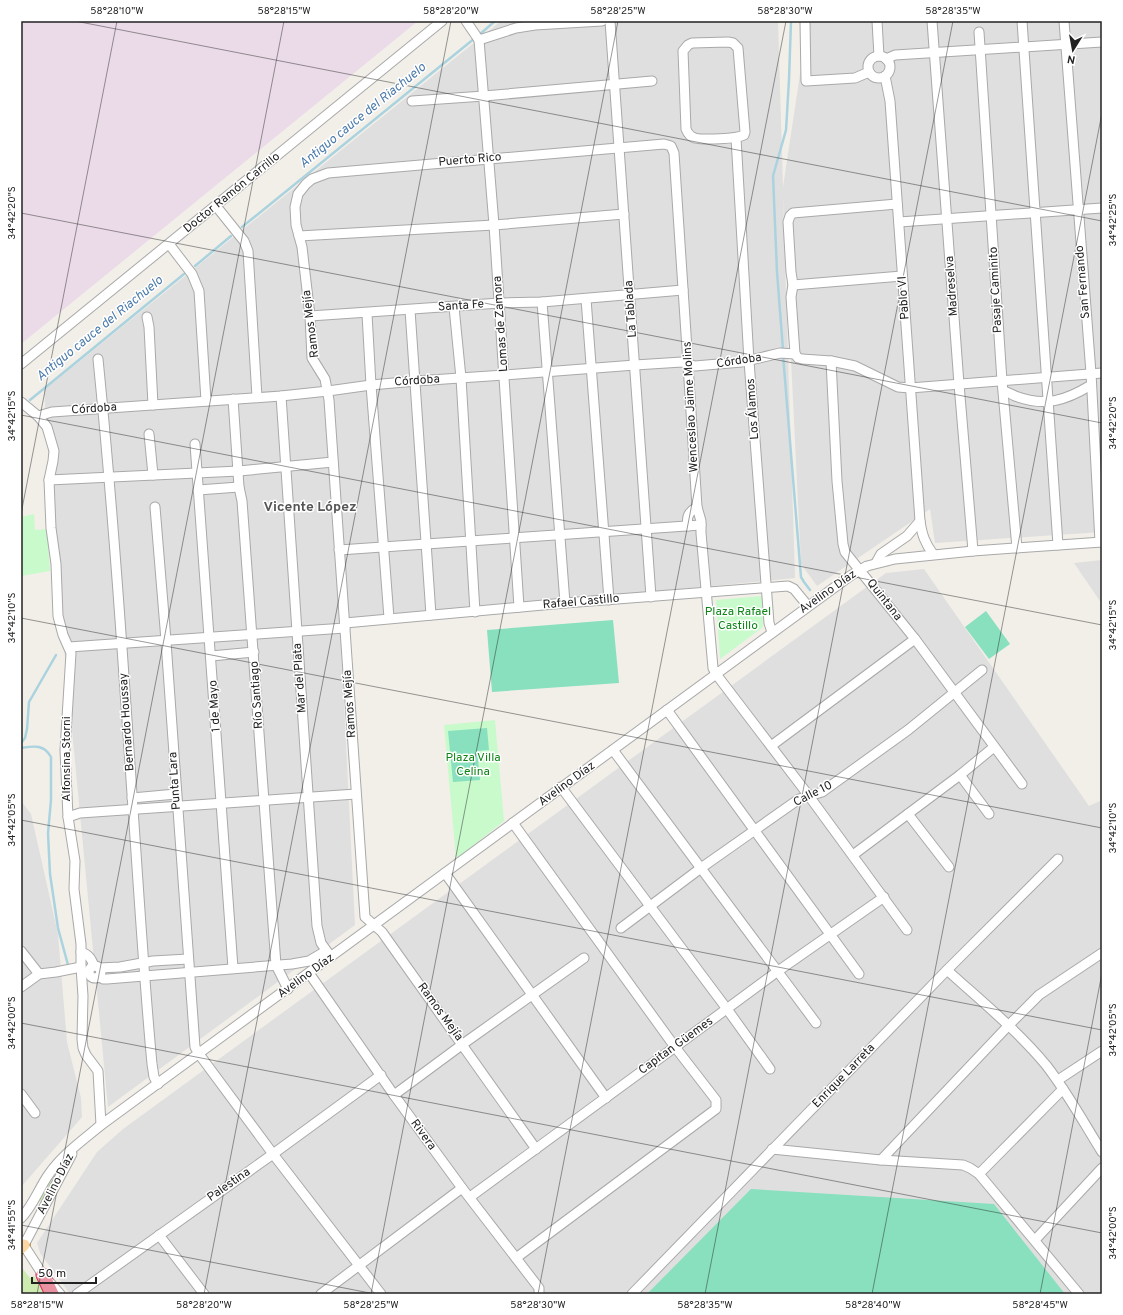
<svg xmlns="http://www.w3.org/2000/svg" width="1123" height="1315" viewBox="0 0 1123 1315" font-family="Overpass,sans-serif">
<rect width="100%" height="100%" fill="#f2efe9"/>
<g fill="#e0dfdf">
<polygon points="501,21 778,21 783,187 808,21 1102,21 1102,532 935,543 930,509 817,586 801,564 783,195 795,578 340,622 355,925 108,1107 55,552 44,390"/>
<polygon points="1102,560 1102,604 1074,563"/>
<polygon points="924,569 1089,806 1102,800 1102,1294 70,1294 40,1253 37,1243 97,1152 123,1129 886,573"/>
<polygon points="21,801 31,814 58,934 67,1042 81,1098 82,1117 21,1187"/>
</g>
<polygon fill="#ebdbe8" points="21,21 418,21 21,344"/>
<g fill="#cdebb0">
<polygon points="54,1178 54,1180 42,1204 40,1201 40,1199 52,1179"/>
<polygon points="21,1268 23,1269 30,1278 34,1276 47,1294 21,1294"/>
</g>
<g fill="#c8facc">
<polygon points="34,514 35,530 47,529 50,571 21,576 21,517"/>
<polygon points="762,596 763,627 720,659 716,600"/>
<polygon points="495,720 504,821 456,859 444,725"/>
</g>
<g fill="#88e0be">
<polygon points="986,611 1010,644 989,659 965,627"/>
<polygon points="613,620 619,683 492,692 487,630"/>
<polygon points="487,728 489,750 477,751 480,780 453,782 448,731"/>
<polygon points="751,1189 994,1204 1065,1294 647,1294"/>
</g>
<g fill="none" stroke-linecap="round" stroke-linejoin="round">
<g stroke="#aad3df" stroke-width="2.5">
<polyline points="479,35 495,21"/>
<polyline points="242,227 475,38"/>
<polyline points="195,266 231,236"/>
<polyline points="783,350 777,272 773,176 786,130 789,80 791,21"/>
<polyline points="783,355 801,577 804,582 810,590"/>
<polyline points="30,400 184,274"/>
<polyline points="21,743 25,738 27,729 29,702 56,655"/>
<path d="M 21,748 C 34,746 44,744 51,757 L 51,800 L 48,833 L 50,874 L 58,928 L 68,965"/>
</g>
<defs>
<g id="minor">
<polyline points="466,21 479,40"/>
<polyline points="610,21 651,597"/>
<polyline points="805,21 806,81 855,78 869,72"/>
<polyline points="877,21 879,56"/>
<polyline points="932,21 959,384 973,551"/>
<polyline points="1022,21 1058,545"/>
<polyline points="1064,21 1091,373 1100,542"/>
<polyline points="979,32 1002,381 1017,548"/>
<polyline points="479,40 494,225 519,607"/>
<polyline points="479,40 516,28 535,25 602,21"/>
<path d="M 728,42 L 733,43 L 738,48 L 745,132 L 744,135 C 737,139 703,140 695,138 C 690,137 688,134 686,129 L 683,51 L 688,45 L 692,43 Z"/>
<circle cx="879" cy="67" r="11"/>
<polyline points="886,59 895,55 1102,42"/>
<polyline points="412,101 484,96 652,81"/>
<polyline points="736,138 749,361 769,623 772,632"/>
<polyline points="216,206 244,241 248,251 257,397"/>
<polyline points="899,222 1102,208"/>
<polyline points="299,236 494,225 624,214"/>
<polyline points="169,244 192,274 199,291 206,401"/>
<polyline points="793,285 902,276"/>
<polyline points="586,299 609,600"/>
<polyline points="542,302 565,603"/>
<polyline points="454,307 461,378 475,612"/>
<polyline points="410,310 431,615"/>
<polyline points="367,314 371,385 389,618"/>
<polyline points="310,316 500,303 542,302 683,290"/>
<polyline points="147,317 149,327 153,405"/>
<polyline points="795,354 798,358 802,359 831,361 855,366 898,387 910,388 1102,373"/>
<polyline points="795,354 791,297 793,285 791,272 788,222 790,216 793,213 897,204"/>
<path d="M 98,359 C 113,509 123,659 133,809 C 139,894 144,979 152,1064 L 154,1077 L 158,1084"/>
<polyline points="831,361 837,481 843,544 845,552 915,639 1022,784"/>
<polyline points="21,364 442,21"/>
<path d="M 1004,391 C 1008,392 1011,394 1015,396 C 1045,407 1065,401 1091,385"/>
<polyline points="281,396 317,926 321,943 331,957"/>
<polyline points="233,399 239,487 242,501 276,965 288,989"/>
<polyline points="21,402 38,416 47,427 54,451 53,461 49,480 51,528 56,564 58,616 63,635 71,653 65,750 68,817 75,861 74,889 81,944 81,967 83,996 82,1039 83,1048 86,1055 98,1071 101,1125"/>
<polyline points="38,416 52,412 281,396 328,391 371,385 416,381 504,375 635,365 682,362 695,366 742,362 780,353 795,354"/>
<polyline points="149,434 153,475"/>
<polyline points="195,444 233,968"/>
<polyline points="49,480 239,471 333,462"/>
<polyline points="198,490 239,487"/>
<polyline points="155,507 165,628 195,1047 199,1054 273,1154 381,1294"/>
<path d="M 920,521 C 922,535 925,543 933,554"/>
<path d="M 688,526 C 686,516 689,512 697,507"/>
<polyline points="339,550 701,525"/>
<polyline points="876,563 881,554 907,536 920,521 890,101 885,76"/>
<polyline points="345,623 565,603 788,586 794,589 808,606"/>
<polyline points="69,647 345,628"/>
<polyline points="211,656 254,652"/>
<polyline points="667,710 859,974"/>
<polyline points="771,746 915,639"/>
<polyline points="613,750 816,1023"/>
<polyline points="960,775 989,814"/>
<polyline points="561,787 727,1009 770,1069"/>
<polyline points="132,798 176,794"/>
<polyline points="908,814 949,867"/>
<polyline points="68,817 80,813 356,794"/>
<polyline points="513,823 675,1047 716,1100 716,1109 516,1258"/>
<polyline points="853,855 960,775 994,747"/>
<polyline points="445,873 606,1098"/>
<polyline points="621,928 701,868 799,799 822,792 908,730 982,670"/>
<polyline points="21,951 39,974"/>
<path d="M 81,952 C 89,955 91,958 94,966"/>
<circle cx="95" cy="972" r="6"/>
<polyline points="99,968 120,967 153,961 188,959"/>
<path d="M 947,970 C 981,1001 1017,1030 1046,1065 C 1067,1092 1084,1123 1102,1152"/>
<polyline points="309,973 394,1095 462,1188 539,1288 539,1294"/>
<polyline points="99,976 103,979 107,979 292,964 309,961 326,951"/>
<polyline points="21,987 39,974 56,972 81,967"/>
<polyline points="1058,1080 1102,1051"/>
<polyline points="21,1094 35,1113"/>
<polyline points="394,1095 463,1044 584,958"/>
<polyline points="536,1149 382,932 365,917 329,400 325,379 312,358 310,316 302,247 296,225 295,207 298,194 306,184 312,179 328,173 664,144 671,146 674,153 688,364 697,507 701,521 701,533 713,668 716,674 809,796 907,930"/>
<polyline points="772,1149 881,1160 963,1165 970,1168 979,1174 1079,1294"/>
<polyline points="881,1160 1008,1026 1039,995 1102,953"/>
<polyline points="979,1174 1063,1089"/>
<polyline points="470,1197 675,1047 778,971 884,897"/>
<path d="M 21,1218 C 33,1206 39,1188 49,1174 C 63,1154 83,1140 101,1125 L 850,576 L 867,566 L 895,559 L 973,551 L 1102,542"/>
<polyline points="159,1235 204,1294"/>
<polyline points="1035,1240 1102,1168"/>
<polyline points="21,1241 43,1275 60,1294"/>
<polyline points="24,1245 72,1154"/>
<polyline points="77,1294 273,1154 381,1075"/>
<polyline points="321,1294 462,1188"/>
<polyline points="632,1294 947,970 1058,859"/>
</g>
<polyline id="major" points="21,1248 24,1245"/>
<polyline id="highway" points="43,1275 52,1294"/>
</defs>
<use href="#minor" stroke="#a9a9a9" stroke-width="11"/>
<use href="#major" stroke="#a06b00" stroke-width="13"/>
<use href="#highway" stroke="#dc2a67" stroke-width="15"/>
<use href="#minor" stroke="#fff" stroke-width="9"/>
<use href="#major" stroke="#fcd6a4" stroke-width="11"/>
<use href="#highway" stroke="#e892a2" stroke-width="13"/>
</g>
<path fill="none" stroke="#222" stroke-width="1" stroke-opacity="0.45" d="M 75,21 L 1102,221M 21,213 L 1102,423M 21,415 L 1102,625M 21,514 L 117,21M 21,618 L 1102,828M 21,820 L 1102,1030M 21,1023 L 1102,1233M 21,1225 L 375,1294M 37,1294 L 284,21M 204,1294 L 451,21M 371,1294 L 618,21M 538,1294 L 786,21M 705,1294 L 953,21M 872,1294 L 1102,113M 1040,1294 L 1102,973"/>
<g text-anchor="middle" dominant-baseline="central" stroke-width="3" stroke-linejoin="round" paint-order="stroke">
<g font-size="12" fill="#222" stroke="#fff">
<text transform="translate(470 160) rotate(-5)">Puerto Rico</text>
<text transform="translate(232 193) rotate(-39)">Doctor Ramón Carrillo</text>
<text transform="translate(1083 282) rotate(-95)">San Fernando</text>
<text transform="translate(952 286) rotate(-94)">Madreselva</text>
<text transform="translate(996 290) rotate(-93)">Pasaje Caminito</text>
<text transform="translate(904 298) rotate(-94)">Pablo VI</text>
<text transform="translate(461 306) rotate(-4)">Santa Fe</text>
<text transform="translate(631 309) rotate(-94)">La Tablada</text>
<text transform="translate(311 324) rotate(-97)">Ramos Mejía</text>
<text transform="translate(501 324) rotate(-94)">Lomas de Zamora</text>
<text transform="translate(739 361) rotate(-9)">Córdoba</text>
<text transform="translate(417 381) rotate(-4)">Córdoba</text>
<text transform="translate(691 407) rotate(-93)">Wenceslao Jaime Molins</text>
<text transform="translate(94 409) rotate(-4)">Córdoba</text>
<text transform="translate(753 409) rotate(-94)">Los Álamos</text>
<text transform="translate(828 592) rotate(-35)">Avelino Díaz</text>
<text transform="translate(884 600) rotate(52)">Quintana</text>
<text transform="translate(581 602) rotate(-5)">Rafael Castillo</text>
<text transform="translate(300 678) rotate(-94)">Mar del Plata</text>
<text transform="translate(257 695) rotate(-94)">Río Santiago</text>
<text transform="translate(350 704) rotate(-94)">Ramos Mejía</text>
<text transform="translate(215 706) rotate(-94)">1 de Mayo</text>
<text transform="translate(127 722) rotate(-94)">Bernardo Houssay</text>
<text transform="translate(67 759) rotate(-90)">Alfonsina Storni</text>
<text transform="translate(175 781) rotate(-94)">Punta Lara</text>
<text transform="translate(567 784) rotate(-36)">Avelino Díaz</text>
<text transform="translate(813 794) rotate(-27)">Calle 10</text>
<text transform="translate(306 976) rotate(-36)">Avelino Díaz</text>
<text transform="translate(440 1012) rotate(54)">Ramos Mejía</text>
<text transform="translate(676 1046) rotate(-36)">Capitan Güemes</text>
<text transform="translate(844 1076) rotate(-46)">Enrique Larreta</text>
<text transform="translate(423 1135) rotate(54)">Rivera</text>
<text transform="translate(56 1184) rotate(-63)">Avelino Díaz</text>
<text transform="translate(229 1185) rotate(-35)">Palestina</text>
</g>
<g font-size="12" fill="#0c8416" stroke="#fff">
<text x="738" y="612">Plaza Rafael<tspan x="738" dy="14">Castillo</tspan></text>
<text x="473" y="758">Plaza Villa<tspan x="473" dy="14">Celina</tspan></text>
</g>
<g font-size="13" font-style="italic" fill="#4a7aab" stroke="#fff">
<text transform="translate(363 116) rotate(-39)">Antiguo cauce del Riachuelo</text>
<text transform="translate(100 329) rotate(-39)">Antiguo cauce del Riachuelo</text>
</g>
<g font-size="14" font-weight="bold" fill="#555" stroke="#fff">
<text x="310" y="507">Vicente López</text>
</g>
</g>
<rect width="1123" height="1315" fill="none" stroke="#ffffff" stroke-width="44"/>
<g transform="translate(1073 50) rotate(191)" stroke="#ffffff" stroke-width="3" paint-order="stroke">
<path d="M0-3L7 15L0 10L-7 15Z" fill="#222222"/>
<text y="-6" font-size="11" font-weight="bold" text-anchor="middle" fill="#222222">N</text>
</g>
<path d="M32 1277v6h64v-6" fill="none" stroke="#222222" stroke-width="2"/>
<text x="38" y="1277" font-size="12" fill="#222222" stroke="#ffffff" stroke-width="3" paint-order="stroke">50 m</text>
<rect x="22" y="22" width="1079" height="1271" fill="none" stroke="#222" stroke-width="1.5"/>
<g font-size="10" text-anchor="middle" fill="#222">
<text x="117" y="14">58°28'10"W</text>
<text x="284" y="14">58°28'15"W</text>
<text x="451" y="14">58°28'20"W</text>
<text x="618" y="14">58°28'25"W</text>
<text x="785" y="14">58°28'30"W</text>
<text x="953" y="14">58°28'35"W</text>
<text transform="translate(11 213) rotate(-90)" y="4">34°42'20"S</text>
<text transform="translate(1112 220) rotate(-90)" y="4">34°42'25"S</text>
<text transform="translate(11 416) rotate(-90)" y="4">34°42'15"S</text>
<text transform="translate(1112 423) rotate(-90)" y="4">34°42'20"S</text>
<text transform="translate(11 618) rotate(-90)" y="4">34°42'10"S</text>
<text transform="translate(1112 625) rotate(-90)" y="4">34°42'15"S</text>
<text transform="translate(11 820) rotate(-90)" y="4">34°42'05"S</text>
<text transform="translate(1112 828) rotate(-90)" y="4">34°42'10"S</text>
<text transform="translate(11 1023) rotate(-90)" y="4">34°42'00"S</text>
<text transform="translate(1112 1030) rotate(-90)" y="4">34°42'05"S</text>
<text transform="translate(11 1225) rotate(-90)" y="4">34°41'55"S</text>
<text transform="translate(1112 1233) rotate(-90)" y="4">34°42'00"S</text>
<text x="37" y="1308">58°28'15"W</text>
<text x="204" y="1308">58°28'20"W</text>
<text x="371" y="1308">58°28'25"W</text>
<text x="538" y="1308">58°28'30"W</text>
<text x="705" y="1308">58°28'35"W</text>
<text x="873" y="1308">58°28'40"W</text>
<text x="1040" y="1308">58°28'45"W</text>
</g>
</svg>
